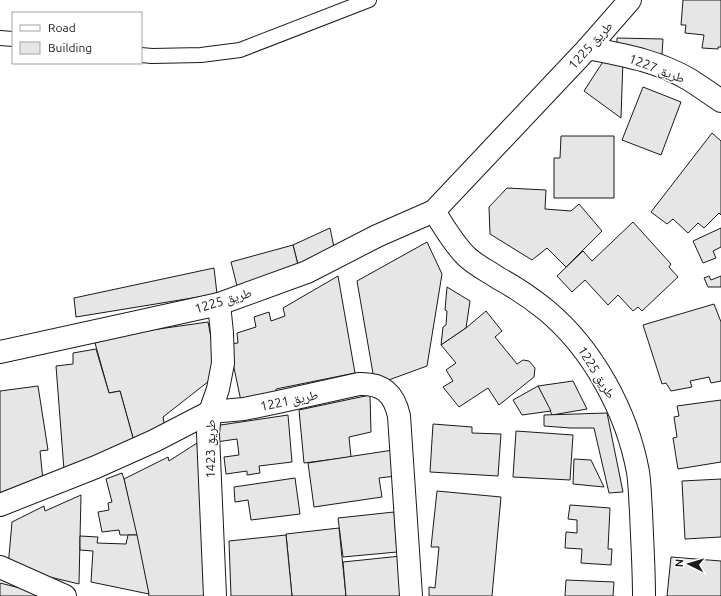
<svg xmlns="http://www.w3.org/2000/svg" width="721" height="596" viewBox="0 0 721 596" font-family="Ubuntu,'Noto Naskh Arabic',sans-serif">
<rect width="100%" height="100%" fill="#fff"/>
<g fill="#e6e6e6" stroke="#1a1a1a">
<polygon points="683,0 721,0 721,47 718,47 718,49 702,48 704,35 685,33 686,25 681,25"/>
<polygon points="617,38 663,39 662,54 617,53"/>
<polygon points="606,57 623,59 621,118 584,91"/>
<polygon points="643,87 681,102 661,155 622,140"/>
<polygon points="712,133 721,141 721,215 719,213 704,228 698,223 688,233 673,219 667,224 651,212"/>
<polygon points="561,136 614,136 614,198 554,198 554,158 560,158"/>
<polygon points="507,188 546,190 545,209 571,211 579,204 602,231 566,267 547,248 532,260 490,234 489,207"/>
<polygon points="633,222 671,264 669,267 678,277 642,311 638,307 633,311 618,295 608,305 585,280 572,292 557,276 583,251 592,261"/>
<polygon points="330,228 335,252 298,265 293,245"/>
<polygon points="721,228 721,247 713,251 716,258 703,263 693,241"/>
<polygon points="427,242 442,274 427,366 375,385 357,281"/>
<polygon points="293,245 298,265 237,286 231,262"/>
<polygon points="214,268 217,294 76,317 74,298"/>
<polygon points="338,276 355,373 276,389 277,399 242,406 229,344 238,343 237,333 256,327 254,317 269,312 271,321 285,316 283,308"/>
<polygon points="709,276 711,280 721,276 721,287 708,287 704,278"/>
<polygon points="447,287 470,301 466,328 441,345 443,327 446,325 447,311 445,310"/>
<polygon points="714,304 721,322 721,381 711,383 709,377 690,381 692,387 671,391 666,383 662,384 643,325"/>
<polygon points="486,311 502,331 495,337 517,364 523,360 529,361 535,368 534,377 499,405 488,388 459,407 443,387 453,381 446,370 456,363 441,345 466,328"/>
<polygon points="208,322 218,374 163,417 165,429 135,445 120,391 109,393 95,343 109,339 106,331 123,334"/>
<polygon points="96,349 109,393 120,391 135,445 64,470 56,366 73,364 73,353"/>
<polygon points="573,381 587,409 552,415 538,386"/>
<polygon points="38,386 48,450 40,451 43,480 0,493 0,391"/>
<polygon points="538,386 551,411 522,415 513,400"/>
<polygon points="370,395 371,432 349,437 351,457 304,463 299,410"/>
<polygon points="721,400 721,462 678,469 673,438 677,437 674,417 679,416 677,406"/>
<polygon points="607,413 623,492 609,493 594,428 570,428 544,426 544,415"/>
<polygon points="288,415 292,462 259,466 260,473 247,475 247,471 226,474 224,457 239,455 237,439 216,442 214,426"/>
<polygon points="433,424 472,427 472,433 501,434 498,476 430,472"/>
<polygon points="516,431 573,435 570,480 513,477"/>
<polygon points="197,443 210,596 149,596 124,479 168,457 169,461"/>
<polygon points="393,450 396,476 379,478 382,497 314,507 308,463"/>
<polygon points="574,459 591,460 604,487 573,484"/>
<polygon points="122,473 124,479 137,535 120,535 119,530 102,532 98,512 109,510 108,503 112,502 106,479"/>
<polygon points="295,478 300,514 251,520 248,500 235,502 234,487"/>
<polygon points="721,479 721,537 685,539 682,481"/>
<polygon points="437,491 501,497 492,596 429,596 429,587 435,588 439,547 431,547"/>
<polygon points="81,495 79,584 8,567 12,522 44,506 45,511"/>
<polygon points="570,505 610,508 608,549 612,549 611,565 581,563 582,549 565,548 566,532 577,533 577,520 568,519"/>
<polygon points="394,512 397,552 343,557 338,518"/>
<polygon points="339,528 346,596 292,596 286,534"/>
<polygon points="128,535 137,535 149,594 91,582 93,551 80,550 80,536 98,537 97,543 126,544"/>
<polygon points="286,535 292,596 231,596 229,541"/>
<polygon points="401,556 405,596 346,596 343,562"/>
<polygon points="671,557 721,561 721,596 667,596"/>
<polygon points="566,580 614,582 613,596 565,596"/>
<polygon points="0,583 48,595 48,596 0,596"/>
</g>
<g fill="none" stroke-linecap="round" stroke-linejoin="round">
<defs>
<g id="service">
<polyline points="0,38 13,39"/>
<polyline points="141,55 152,56 201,55 240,50 369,0"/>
</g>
<g id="minor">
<path d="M 588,48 C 623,55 659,61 690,80 C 701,87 711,94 721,101"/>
<path d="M 434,211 C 444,227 453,243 466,256 C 475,265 488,271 498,278 C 515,287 531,298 546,310 C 593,349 627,412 638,472 C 640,485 640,499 641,511 C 642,540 644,568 644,596"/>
<polyline points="0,352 219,304 307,272 377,236 434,211 588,48 630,0"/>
<path d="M 0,505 L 96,467 L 154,441 L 210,412 L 244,409 L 278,402 L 359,384 C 382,383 394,393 399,416 L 411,596"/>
<polyline points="0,567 65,596"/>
<polyline points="215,596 208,434 210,412 218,389 223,363 222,333 219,304"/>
</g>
</defs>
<use href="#service" stroke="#1a1a1a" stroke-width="16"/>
<use href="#minor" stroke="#1a1a1a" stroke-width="24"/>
<use href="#service" stroke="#fff" stroke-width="14"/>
<use href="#minor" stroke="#fff" stroke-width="22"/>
</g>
<g text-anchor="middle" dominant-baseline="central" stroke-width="3" stroke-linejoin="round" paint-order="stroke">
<g font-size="13" fill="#1a1a1a" stroke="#fff">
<text transform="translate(590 45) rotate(-48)">طريق 1225</text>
<text transform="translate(657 68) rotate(21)">طريق 1227</text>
<text transform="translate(223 300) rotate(-17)">طريق 1225</text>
<text transform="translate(597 372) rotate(58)">طريق 1225</text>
<text transform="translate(289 400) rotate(-12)">طريق 1221</text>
<text transform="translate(210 449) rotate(-90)">طريق 1423</text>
</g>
</g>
<rect x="12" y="12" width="130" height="52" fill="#ffffff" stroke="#a3a3a3"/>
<rect x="20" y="25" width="20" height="6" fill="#ffffff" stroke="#a3a3a3"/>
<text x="48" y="32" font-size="12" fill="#1a1a1a">Road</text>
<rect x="20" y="42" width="20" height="12" fill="#e6e6e6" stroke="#a3a3a3"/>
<text x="48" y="52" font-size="12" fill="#1a1a1a">Building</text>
<g transform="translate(689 564) rotate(275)" stroke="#ffffff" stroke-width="3" paint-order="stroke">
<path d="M0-3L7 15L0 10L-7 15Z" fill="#1a1a1a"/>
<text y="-6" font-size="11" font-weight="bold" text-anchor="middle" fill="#1a1a1a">N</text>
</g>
</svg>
